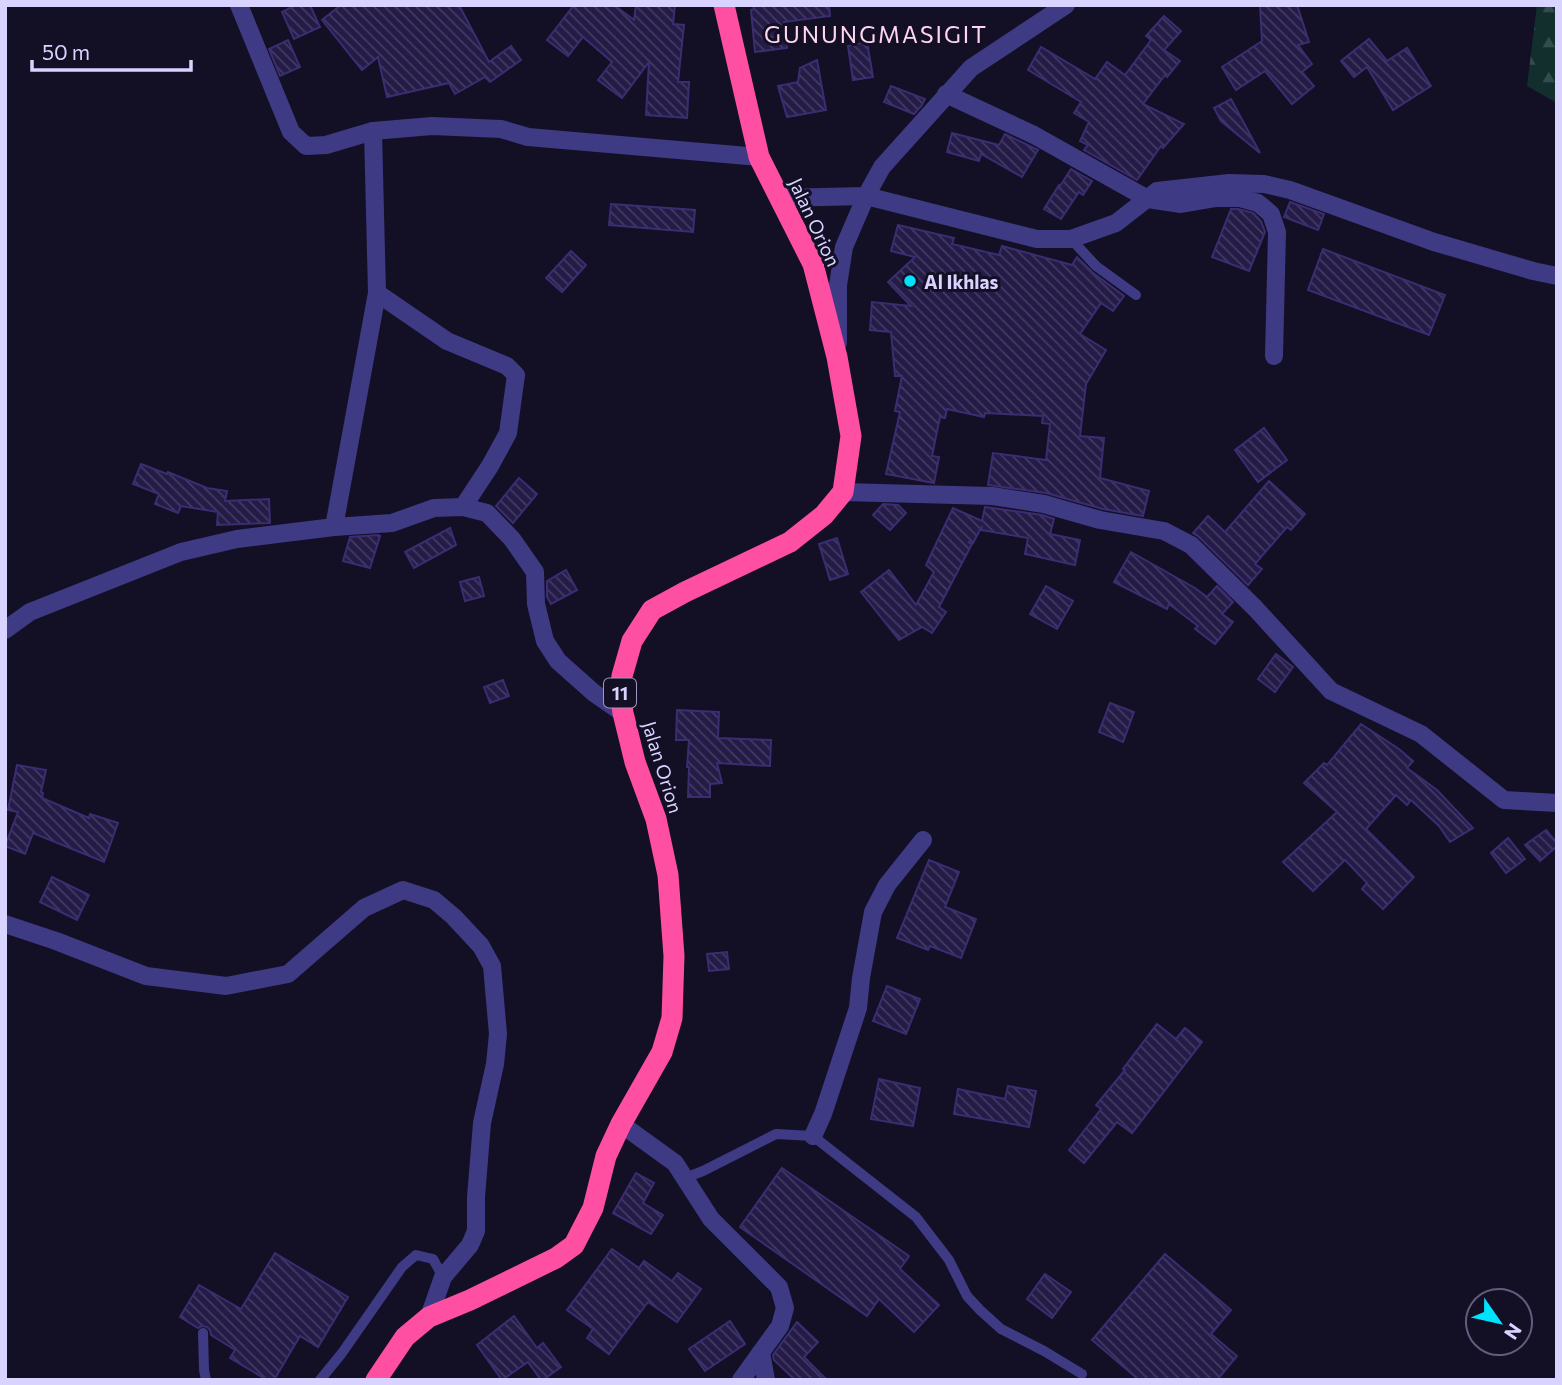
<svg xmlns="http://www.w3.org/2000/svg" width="1562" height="1385" viewBox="0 0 1562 1385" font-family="Commissioner,sans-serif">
<defs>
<pattern id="forest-firs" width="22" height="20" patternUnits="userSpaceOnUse" patternTransform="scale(1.75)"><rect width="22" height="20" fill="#122f2e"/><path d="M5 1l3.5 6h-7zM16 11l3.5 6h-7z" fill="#344c4d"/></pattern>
<pattern id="building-back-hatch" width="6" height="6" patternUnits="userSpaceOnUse" patternTransform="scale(1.75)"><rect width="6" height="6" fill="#241b46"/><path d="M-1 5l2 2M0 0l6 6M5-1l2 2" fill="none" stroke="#433b62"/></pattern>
</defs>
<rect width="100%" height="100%" fill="#130f25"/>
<polygon fill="url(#forest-firs)" points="1537,5 1557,5 1557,103 1527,86"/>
<g fill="url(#building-back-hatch)" stroke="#3b2d72" stroke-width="2">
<polygon points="296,5 310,5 320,27 294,39 282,12"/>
<polygon points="341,5 459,5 489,62 511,46 521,60 490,82 485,77 455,94 449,83 387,97 378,57 362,70 322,20"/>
<polygon points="574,5 614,5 634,20 636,5 675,5 673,24 684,25 678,82 689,82 687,118 646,115 649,62 622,98 598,80 612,62 583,37 568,56 547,40"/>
<polygon points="753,5 829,5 830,16 784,22 787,48 755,52 751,10 754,9"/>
<polygon points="1260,5 1297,5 1309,42 1298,45 1312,64 1302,72 1314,86 1292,104 1265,71 1236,90 1222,67 1262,41"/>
<polygon points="1164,16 1181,31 1164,50 1180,61 1167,77 1165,75 1143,104 1184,124 1163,148 1161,146 1137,180 1084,150 1088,145 1080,141 1089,122 1074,113 1081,102 1028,70 1041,47 1095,79 1107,62 1125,75 1151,40 1146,36"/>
<polygon points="1369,39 1387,61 1407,48 1431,86 1393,110 1367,67 1354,77 1341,61"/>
<polygon points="288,40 300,67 280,76 269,49"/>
<polygon points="867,42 873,77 853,80 848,46"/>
<polygon points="817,60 826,110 787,117 778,86 798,82 800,68"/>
<polygon points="891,86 925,99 922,105 914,114 884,102"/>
<polygon points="1231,99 1260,153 1221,121 1214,108"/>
<polygon points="952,133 999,145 1005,134 1038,150 1022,177 981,154 979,161 947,152"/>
<polygon points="1071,169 1092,181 1083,195 1079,192 1061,219 1044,209 1059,185 1060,186"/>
<polygon points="1290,202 1324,214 1318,230 1284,217"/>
<polygon points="611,204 695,210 693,232 609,225"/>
<polygon points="1231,209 1238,209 1253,213 1261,221 1265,232 1249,271 1212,257"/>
<polygon points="898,225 954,238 952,244 999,255 1002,246 1072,265 1077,257 1092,272 1124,296 1113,311 1101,303 1080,334 1106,350 1086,384 1080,436 1104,438 1100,478 1149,491 1143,516 1103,509 1046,493 988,485 993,453 1046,460 1050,424 1042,423 1043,416 985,413 984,417 947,409 945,418 940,417 932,456 939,457 934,483 886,474 900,412 895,411 902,376 895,376 891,332 870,330 872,302 911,306 888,282 915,257 891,251"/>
<polygon points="1323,249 1445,295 1429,335 1308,290"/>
<polygon points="571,251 586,265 562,292 546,278"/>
<polygon points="1264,428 1287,460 1258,482 1235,450"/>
<polygon points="141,464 167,474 168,472 207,488 227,491 225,501 269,499 270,523 217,525 218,512 181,506 178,513 155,504 159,494 133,484"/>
<polygon points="519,478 537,494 513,523 496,506"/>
<polygon points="1269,481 1305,514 1291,530 1287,527 1255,564 1262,569 1248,585 1199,537 1193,533 1208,516 1225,532"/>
<polygon points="883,504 898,505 906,513 890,530 873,515"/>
<polygon points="985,507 1042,515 1054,519 1050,534 1080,540 1075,565 1025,554 1028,538 981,530 982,526 973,543 968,542 972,544 939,607 946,612 932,633 922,627 899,640 861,592 889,570 916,605 934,572 926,565 953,508 982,521"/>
<polygon points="450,528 456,545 414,568 405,552"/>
<polygon points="378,535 380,536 370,568 343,561 350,537"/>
<polygon points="837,538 848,574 830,580 819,544"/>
<polygon points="1131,552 1195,588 1207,597 1217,586 1233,602 1222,614 1233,622 1215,644 1195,629 1198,626 1169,604 1167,609 1114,582"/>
<polygon points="566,570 577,590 551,604 547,597 547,581"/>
<polygon points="479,577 484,596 465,601 460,582"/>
<polygon points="1046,586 1073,601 1057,629 1030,614"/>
<polygon points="1276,654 1293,667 1275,692 1258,679"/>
<polygon points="503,680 509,696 490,703 484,687"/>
<polygon points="1110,703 1134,712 1123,742 1099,732"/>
<polygon points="677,710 719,712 718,738 771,740 770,766 717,763 722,783 710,784 710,797 688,797 689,767 687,767 689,740 676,740"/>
<polygon points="1361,724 1399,749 1413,761 1407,768 1437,790 1473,828 1450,842 1439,826 1411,800 1407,805 1396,795 1366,829 1414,877 1383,909 1362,889 1367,883 1345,860 1313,891 1283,862 1337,812 1304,783 1324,763 1327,765"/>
<polygon points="17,765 46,770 41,792 43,793 42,798 89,818 90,814 118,823 104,862 33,833 25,854 5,846 18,812 8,810"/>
<polygon points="1546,830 1557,843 1557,846 1540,861 1525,845"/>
<polygon points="1508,838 1525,859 1506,873 1491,853"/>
<polygon points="929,860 959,872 945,907 976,919 961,958 930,946 928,950 897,938"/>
<polygon points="52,877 89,895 77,920 40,902"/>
<polygon points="727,952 729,969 709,971 707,954"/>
<polygon points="887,986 920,999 906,1034 873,1021"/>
<polygon points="1157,1024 1176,1039 1185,1028 1202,1042 1132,1133 1117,1122 1084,1163 1069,1150 1101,1109 1096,1105 1125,1070 1123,1069"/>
<polygon points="879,1079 920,1088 913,1126 871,1119"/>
<polygon points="1008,1086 1036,1091 1029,1127 954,1114 958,1089 1005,1099"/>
<polygon points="782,1168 909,1256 900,1269 939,1305 914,1332 879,1299 867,1316 740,1227"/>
<polygon points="636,1173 654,1183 643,1203 663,1215 651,1234 613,1213"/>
<polygon points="612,1249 639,1268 644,1261 672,1281 678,1273 701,1289 677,1322 648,1302 609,1354 587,1338 593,1329 567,1310"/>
<polygon points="275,1253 348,1297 318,1347 300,1336 274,1380 267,1380 230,1358 235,1350 211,1335 210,1330 207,1327 202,1326 198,1328 180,1317 199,1285 241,1309"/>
<polygon points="1165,1254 1231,1310 1211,1334 1237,1356 1217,1380 1139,1380 1092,1340"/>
<polygon points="1045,1274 1071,1292 1052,1318 1027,1299"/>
<polygon points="514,1316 537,1348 543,1343 561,1367 543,1380 541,1380 528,1362 502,1380 477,1345"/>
<polygon points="730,1321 745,1344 705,1371 689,1349"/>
<polygon points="797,1322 818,1342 804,1357 827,1380 795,1380 774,1360 773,1355"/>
</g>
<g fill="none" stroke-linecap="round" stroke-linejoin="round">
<g stroke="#3e3a84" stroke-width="10">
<polyline points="1071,239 1096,266 1136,295"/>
<polyline points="685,1178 703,1171 776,1134 813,1136 916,1217 949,1260 967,1296 980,1310 1001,1329 1044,1351 1082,1374"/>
<polyline points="203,1333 204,1370 206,1380"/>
<polyline points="320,1380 342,1353 402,1267 416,1255 433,1259 443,1277"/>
</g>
<g stroke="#3e3a84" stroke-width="18">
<polyline points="239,5 291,132 306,146 326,145 373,131 432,126 501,129 528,137 759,157"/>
<polyline points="946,94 1034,135 1148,199 1181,204 1216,198 1240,198 1258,203 1271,214 1277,232 1274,356"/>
<polyline points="779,198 866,196 1037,239 1071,239 1116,223 1157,191 1229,183 1264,184 1290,190 1434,242 1533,271 1557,276"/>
<polyline points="377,293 447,341 507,366 516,375 508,433 490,466 463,507"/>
<polyline points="838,343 838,285 844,247 866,196 882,167 971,68 1066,5"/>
<polyline points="843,492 992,496 1044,504 1100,520 1164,531 1191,545 1255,608 1331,691 1421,734 1504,800 1557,803"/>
<polyline points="334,527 377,293 373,131"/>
<polyline points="5,630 30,612 181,552 237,539 334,527 392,523 434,508 463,507 487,513 512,539 535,572 536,604 545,641 558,661 594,693 623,713"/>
<polyline points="5,924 56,941 146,976 226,986 288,974 364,908 403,890 434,900 454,917 481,946 492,966 498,1034 495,1064 482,1123 476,1197 476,1231 470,1245 443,1277 429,1317"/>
<polyline points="621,1124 675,1163 711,1219 779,1287 785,1308 780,1326 741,1380"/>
<polyline points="813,1136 823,1114 858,1008 861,978 873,912 887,885 923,840"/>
<polyline points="761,1352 766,1380"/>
</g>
<polyline stroke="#fe4fa2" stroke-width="21" points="376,1380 405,1337 429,1317 470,1300 556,1258 574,1245 593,1208 606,1156 621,1124 662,1052 672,1018 674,956 668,875 656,819 635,762 623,713 620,692 622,676 632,641 652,610 685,592 790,542 824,515 843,492 851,436 837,357 813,264 759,157 724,5"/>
</g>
<circle fill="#01e2fd" stroke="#130f25" stroke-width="2.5" cx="910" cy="281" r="7"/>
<g text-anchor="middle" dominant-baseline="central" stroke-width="6" stroke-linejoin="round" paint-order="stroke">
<rect fill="#130f25" stroke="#9e98be" stroke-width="2" x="604" y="678.5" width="32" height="29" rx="5"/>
<g font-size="18" font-weight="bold" fill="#d9d3ff">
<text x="620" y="693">11</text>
</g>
<g font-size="19" fill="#d9d3ff" stroke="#130f25">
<text transform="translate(815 222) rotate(65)">Jalan Orion</text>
<text transform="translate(663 767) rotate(73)">Jalan Orion</text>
</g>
<g font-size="19" font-weight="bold" fill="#d9d3ff" stroke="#130f25" text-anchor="start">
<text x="924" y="281">Al Ikhlas</text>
</g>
<g font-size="23" letter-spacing="2" fill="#ffd5ef" stroke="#130f25">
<text x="876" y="34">GUNUNGMASIGIT</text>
</g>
</g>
<rect width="1562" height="1385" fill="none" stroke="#d9d3ff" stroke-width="14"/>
<g transform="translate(1499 1322) rotate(124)"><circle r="33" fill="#130f25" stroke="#625d7c" stroke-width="2"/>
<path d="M0-5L12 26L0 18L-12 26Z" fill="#01e2fd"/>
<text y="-10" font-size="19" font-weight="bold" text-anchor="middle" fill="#d9d3ff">N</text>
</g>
<path d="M32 60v10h159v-10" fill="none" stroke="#d9d3ff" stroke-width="3.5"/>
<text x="42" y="60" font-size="21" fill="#d9d3ff" stroke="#130f25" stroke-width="5" paint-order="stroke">50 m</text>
</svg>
